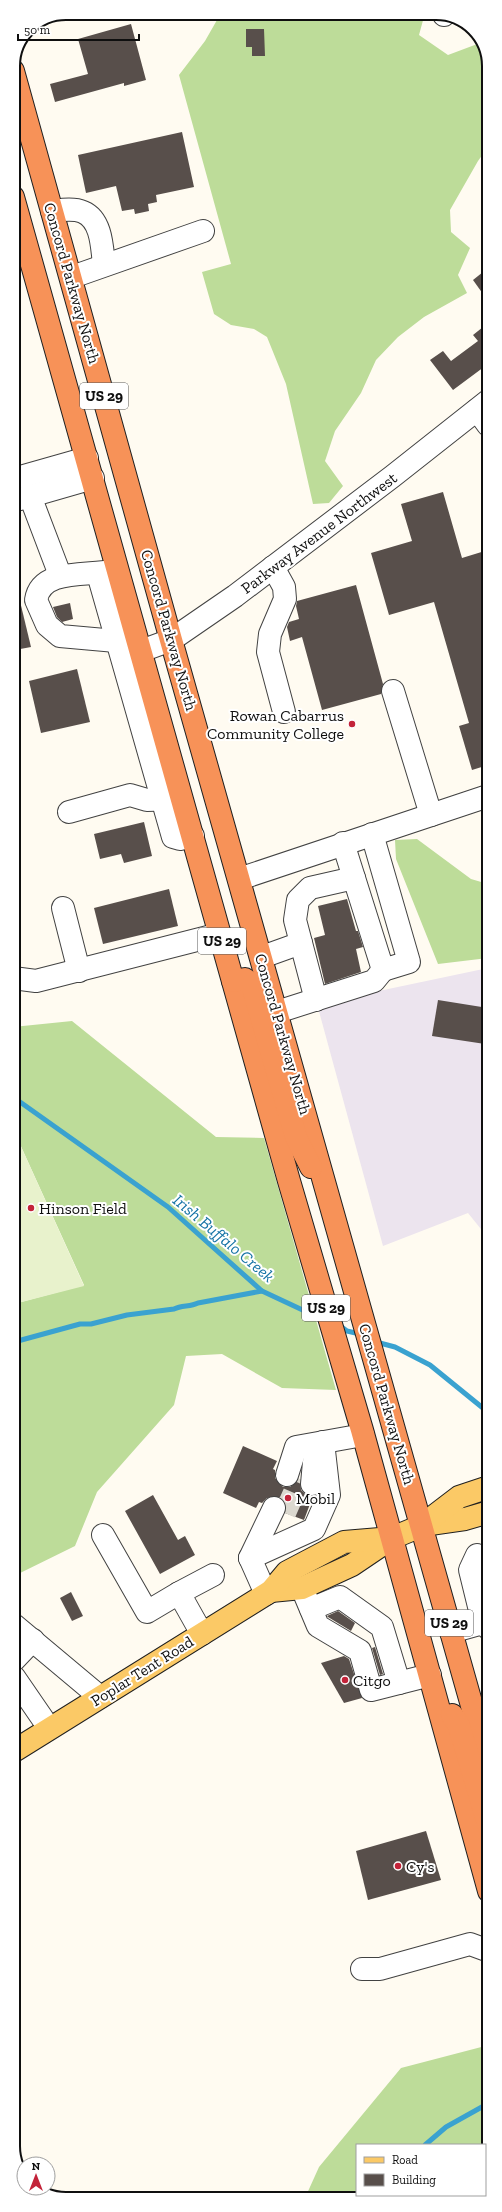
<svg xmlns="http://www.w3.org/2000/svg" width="502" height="2212" viewBox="0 0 502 2212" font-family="'Zilla Slab',serif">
<rect width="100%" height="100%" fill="#fffbf1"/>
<polygon fill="#ece4ee" points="488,968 489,1239 468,1213 383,1246 317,1004"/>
<g fill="#bddc99">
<polygon points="221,13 425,13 419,35 448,55 480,43 488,56 488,147 478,161 450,210 451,232 470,248 458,275 467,293 424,317 398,337 376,360 361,393 335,431 325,461 343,486 329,503 313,504 286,384 267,337 254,329 231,325 214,314 202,272 231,264 179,75 205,41"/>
<polygon points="417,839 471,879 488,884 488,958 438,964 396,859 395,840"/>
<polygon points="72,1021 216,1137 264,1138 336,1390 282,1388 222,1354 186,1356 174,1405 97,1492 75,1546 14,1576 14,1304 84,1285 14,1131 13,1027"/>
<polygon points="489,2045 489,2146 485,2157 485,2145 357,2145 357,2195 451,2195 446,2198 305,2198 319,2167 401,2068"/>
</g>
<polygon fill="#e8f2cc" points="14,1131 84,1286 14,1304"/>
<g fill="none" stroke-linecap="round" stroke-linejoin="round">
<g stroke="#3aa2d0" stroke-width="5">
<polyline points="13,1097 168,1207 262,1291 324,1320"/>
<polyline points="339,1325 347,1331 360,1334"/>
<path d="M 14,1342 L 80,1324 L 91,1324 L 127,1315 L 174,1309 C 182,1305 190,1307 198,1303 L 262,1291"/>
<polyline points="376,1342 395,1347 430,1365 489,1413"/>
<polyline points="425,2145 446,2127 489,2103"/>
<polyline points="391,2198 392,2195"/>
</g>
</g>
<g fill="#584f4b">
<polygon points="131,24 146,80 124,86 124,83 55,102 50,84 88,74 78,39"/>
<polygon points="246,29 264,29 265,56 252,56 252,47 246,47"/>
<polygon points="182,132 194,187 156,195 157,202 148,204 149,211 135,214 134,209 122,211 116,186 86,193 78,155"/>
<polygon points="488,268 488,301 473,280"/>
<polygon points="488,323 488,364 453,390 430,360 443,351 451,361 478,341 473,335"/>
<polygon points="443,492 462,558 488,550 488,765 472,770 459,726 469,723 434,602 389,615 371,553 412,541 401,504"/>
<polygon points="356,585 383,684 381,694 322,710 302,637 290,641 287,627 289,622 299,619 296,606 297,601"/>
<polygon points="18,593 31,647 15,650 13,641 13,594"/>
<polygon points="70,603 73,619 62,622 57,617 53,607"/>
<polygon points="77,669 90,722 41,733 29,681"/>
<polygon points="144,822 152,856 124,863 121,854 100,859 94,834"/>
<polygon points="169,889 178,926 103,944 94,908"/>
<polygon points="347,899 356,931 358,931 363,947 356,949 361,972 325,984 314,938 325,935 318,906"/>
<polygon points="438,1000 488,1008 485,1044 432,1036"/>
<polygon points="243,1446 277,1461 273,1469 275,1470 275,1478 283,1487 290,1487 300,1479 301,1490 305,1494 313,1496 304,1520 285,1513 284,1501 279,1497 267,1498 262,1503 259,1502 256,1508 223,1493"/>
<polygon points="153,1495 178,1540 185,1536 195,1555 160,1574 125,1511"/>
<polygon points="71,1592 83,1616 72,1621 60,1598"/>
<polygon points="338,1611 355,1623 351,1631 328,1617 327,1616"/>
<polygon points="375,1647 383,1674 380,1675 372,1648"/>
<polygon points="344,1656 349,1659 362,1698 344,1703 321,1663"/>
<polygon points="426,1831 441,1880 368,1900 356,1851"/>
</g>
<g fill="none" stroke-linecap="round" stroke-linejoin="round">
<polyline stroke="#dbd8cf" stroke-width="22" stroke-dasharray="22 11" stroke-linecap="butt" points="285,1513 300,1479"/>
<defs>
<g id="minor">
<polyline points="444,15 445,14"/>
<path d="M 52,211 C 61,210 74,208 83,212 C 102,220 102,248 104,265"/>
<polyline points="72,277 203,231"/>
<polyline points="477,410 488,425"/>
<polyline points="13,479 87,458"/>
<polyline points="30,496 60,575"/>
<polyline points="13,501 93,478"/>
<polyline points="273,567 284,587 285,599 270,634 268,652 284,712"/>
<path d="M 111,571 C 88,576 41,568 36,600 L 47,625 L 60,636 L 116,641"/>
<polyline points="98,574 173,837 180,839 193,836"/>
<polyline points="141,651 171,640 235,596 393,476 488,401"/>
<polyline points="393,691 431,815"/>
<polyline points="69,812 130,795 147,800 176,799"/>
<polyline points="343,843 383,970 409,962 372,834"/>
<polyline points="239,879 488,796"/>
<polyline points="63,908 79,971"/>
<polyline points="262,957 301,943"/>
<polyline points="13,978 36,981 220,934"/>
<polyline points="316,1000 295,920 298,900 310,888 354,878"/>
<polyline points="277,1012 374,981 383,970"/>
<polyline points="287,1475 296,1447 363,1435"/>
<polyline points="312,1484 315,1451"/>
<polyline points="103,1535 147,1612 179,1593"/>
<polyline points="477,1555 470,1570 483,1623"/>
<polyline points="250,1558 314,1529 329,1495 323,1442"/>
<polyline points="250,1558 274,1508"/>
<polyline points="250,1558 266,1594"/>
<polyline points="302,1588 318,1626 360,1651 371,1690 430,1675"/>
<polyline points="311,1609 340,1597 382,1627 399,1683"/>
<polyline points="14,1625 100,1697"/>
<polyline points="451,1632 483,1623 489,1629"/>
<polyline points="202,1634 179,1593 213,1575"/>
<polyline points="14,1660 33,1640"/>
<polyline points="14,1677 49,1728"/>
<polyline points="362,1969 380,1969 470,1944 489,1951"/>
</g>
<g id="major">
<polyline points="423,1525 465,1519 489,1512"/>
<polyline points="271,1591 302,1588 352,1565 392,1538 421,1526 459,1497 489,1487"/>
<polyline points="14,1751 271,1591 287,1572 344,1542 392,1538"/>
</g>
<g id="highway">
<polyline points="13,71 171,640 489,1766"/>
<polyline points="13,197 289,1181 362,1430 489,1891"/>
<polyline points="233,981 245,979 252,985 296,1137 311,1167"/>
<polyline points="452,1715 459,1726 489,1827"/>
</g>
</defs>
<use href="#minor" stroke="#424242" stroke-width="24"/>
<use href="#major" stroke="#202020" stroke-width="24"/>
<use href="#highway" stroke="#202020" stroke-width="24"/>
<use href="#minor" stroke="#fff" stroke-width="22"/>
<use href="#major" stroke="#fbc966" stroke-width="22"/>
<use href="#highway" stroke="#f79258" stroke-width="22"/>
</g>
<g fill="#c32339" stroke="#fff" stroke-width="1.5">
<circle cx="352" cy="724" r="4"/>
<circle cx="31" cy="1208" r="4"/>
<circle cx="288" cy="1498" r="4"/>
<circle cx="345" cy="1680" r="4"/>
<circle cx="398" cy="1866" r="4"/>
</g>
<g text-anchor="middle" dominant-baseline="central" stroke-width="4" stroke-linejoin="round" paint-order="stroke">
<g fill="#fff" stroke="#575757" stroke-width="1">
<rect x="80" y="383" width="48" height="26" rx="3"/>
<rect x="198" y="928" width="48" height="26" rx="3"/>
<rect x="302" y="1295" width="48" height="26" rx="3"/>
<rect x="425" y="1610" width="48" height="26" rx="3"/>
</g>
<g font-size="15" font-weight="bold" fill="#0f0f0f">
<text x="104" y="396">US 29</text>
<text x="222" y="941">US 29</text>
<text x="326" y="1308">US 29</text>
<text x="449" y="1623">US 29</text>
</g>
<g font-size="16" fill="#0f0f0f" stroke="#fff">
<text transform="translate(72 283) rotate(74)">Concord Parkway North</text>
<text transform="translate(319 533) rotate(-37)">Parkway Avenue Northwest</text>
<text transform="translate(169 630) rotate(74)">Concord Parkway North</text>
<text transform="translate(283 1034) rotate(74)">Concord Parkway North</text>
<text transform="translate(387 1404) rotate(74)">Concord Parkway North</text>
<text transform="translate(142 1671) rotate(-32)">Poplar Tent Road</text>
</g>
<g font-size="16" fill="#0f0f0f" stroke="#fff" text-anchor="start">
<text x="344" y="715" text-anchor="end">Rowan Cabarrus<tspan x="344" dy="18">Community College</tspan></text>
<text x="39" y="1208">Hinson Field</text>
<text x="296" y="1498">Mobil</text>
<text x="353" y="1680">Citgo</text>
<text x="406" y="1866">Cy's</text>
</g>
<g font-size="17" font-style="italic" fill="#1573a5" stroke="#fff">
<text transform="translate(224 1238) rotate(40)">Irish Buffalo Creek</text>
</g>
</g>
<path d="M0 0H502V2212H0ZM66 20H436A46 46 0 0 1 482 66V2146A46 46 0 0 1 436 2192H66A46 46 0 0 1 20 2146V66A46 46 0 0 1 66 20Z" fill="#fff" fill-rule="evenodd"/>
<path fill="none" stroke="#0f0f0f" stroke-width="2" d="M66 20H436A46 46 0 0 1 482 66V2146A46 46 0 0 1 436 2192H66A46 46 0 0 1 20 2146V66A46 46 0 0 1 66 20Z"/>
<rect x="356" y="2144" width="130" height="52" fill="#ffffff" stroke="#9f9f9f"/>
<rect x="364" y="2157" width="20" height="6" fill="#fbc966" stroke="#9f9f9f"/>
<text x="392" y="2164" font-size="12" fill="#0f0f0f">Road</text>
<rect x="364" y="2174" width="20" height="12" fill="#584f4b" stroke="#9f9f9f"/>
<text x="392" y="2184" font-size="12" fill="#0f0f0f">Building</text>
<g transform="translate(36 2176)"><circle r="19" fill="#ffffff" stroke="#9f9f9f"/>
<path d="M0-3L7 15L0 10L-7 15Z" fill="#c32339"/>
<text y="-6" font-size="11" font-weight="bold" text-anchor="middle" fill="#0f0f0f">N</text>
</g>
<path d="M18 34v6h121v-6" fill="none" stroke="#0f0f0f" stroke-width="2"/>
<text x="24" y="34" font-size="12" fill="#0f0f0f" stroke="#ffffff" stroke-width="3" paint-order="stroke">50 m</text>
</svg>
